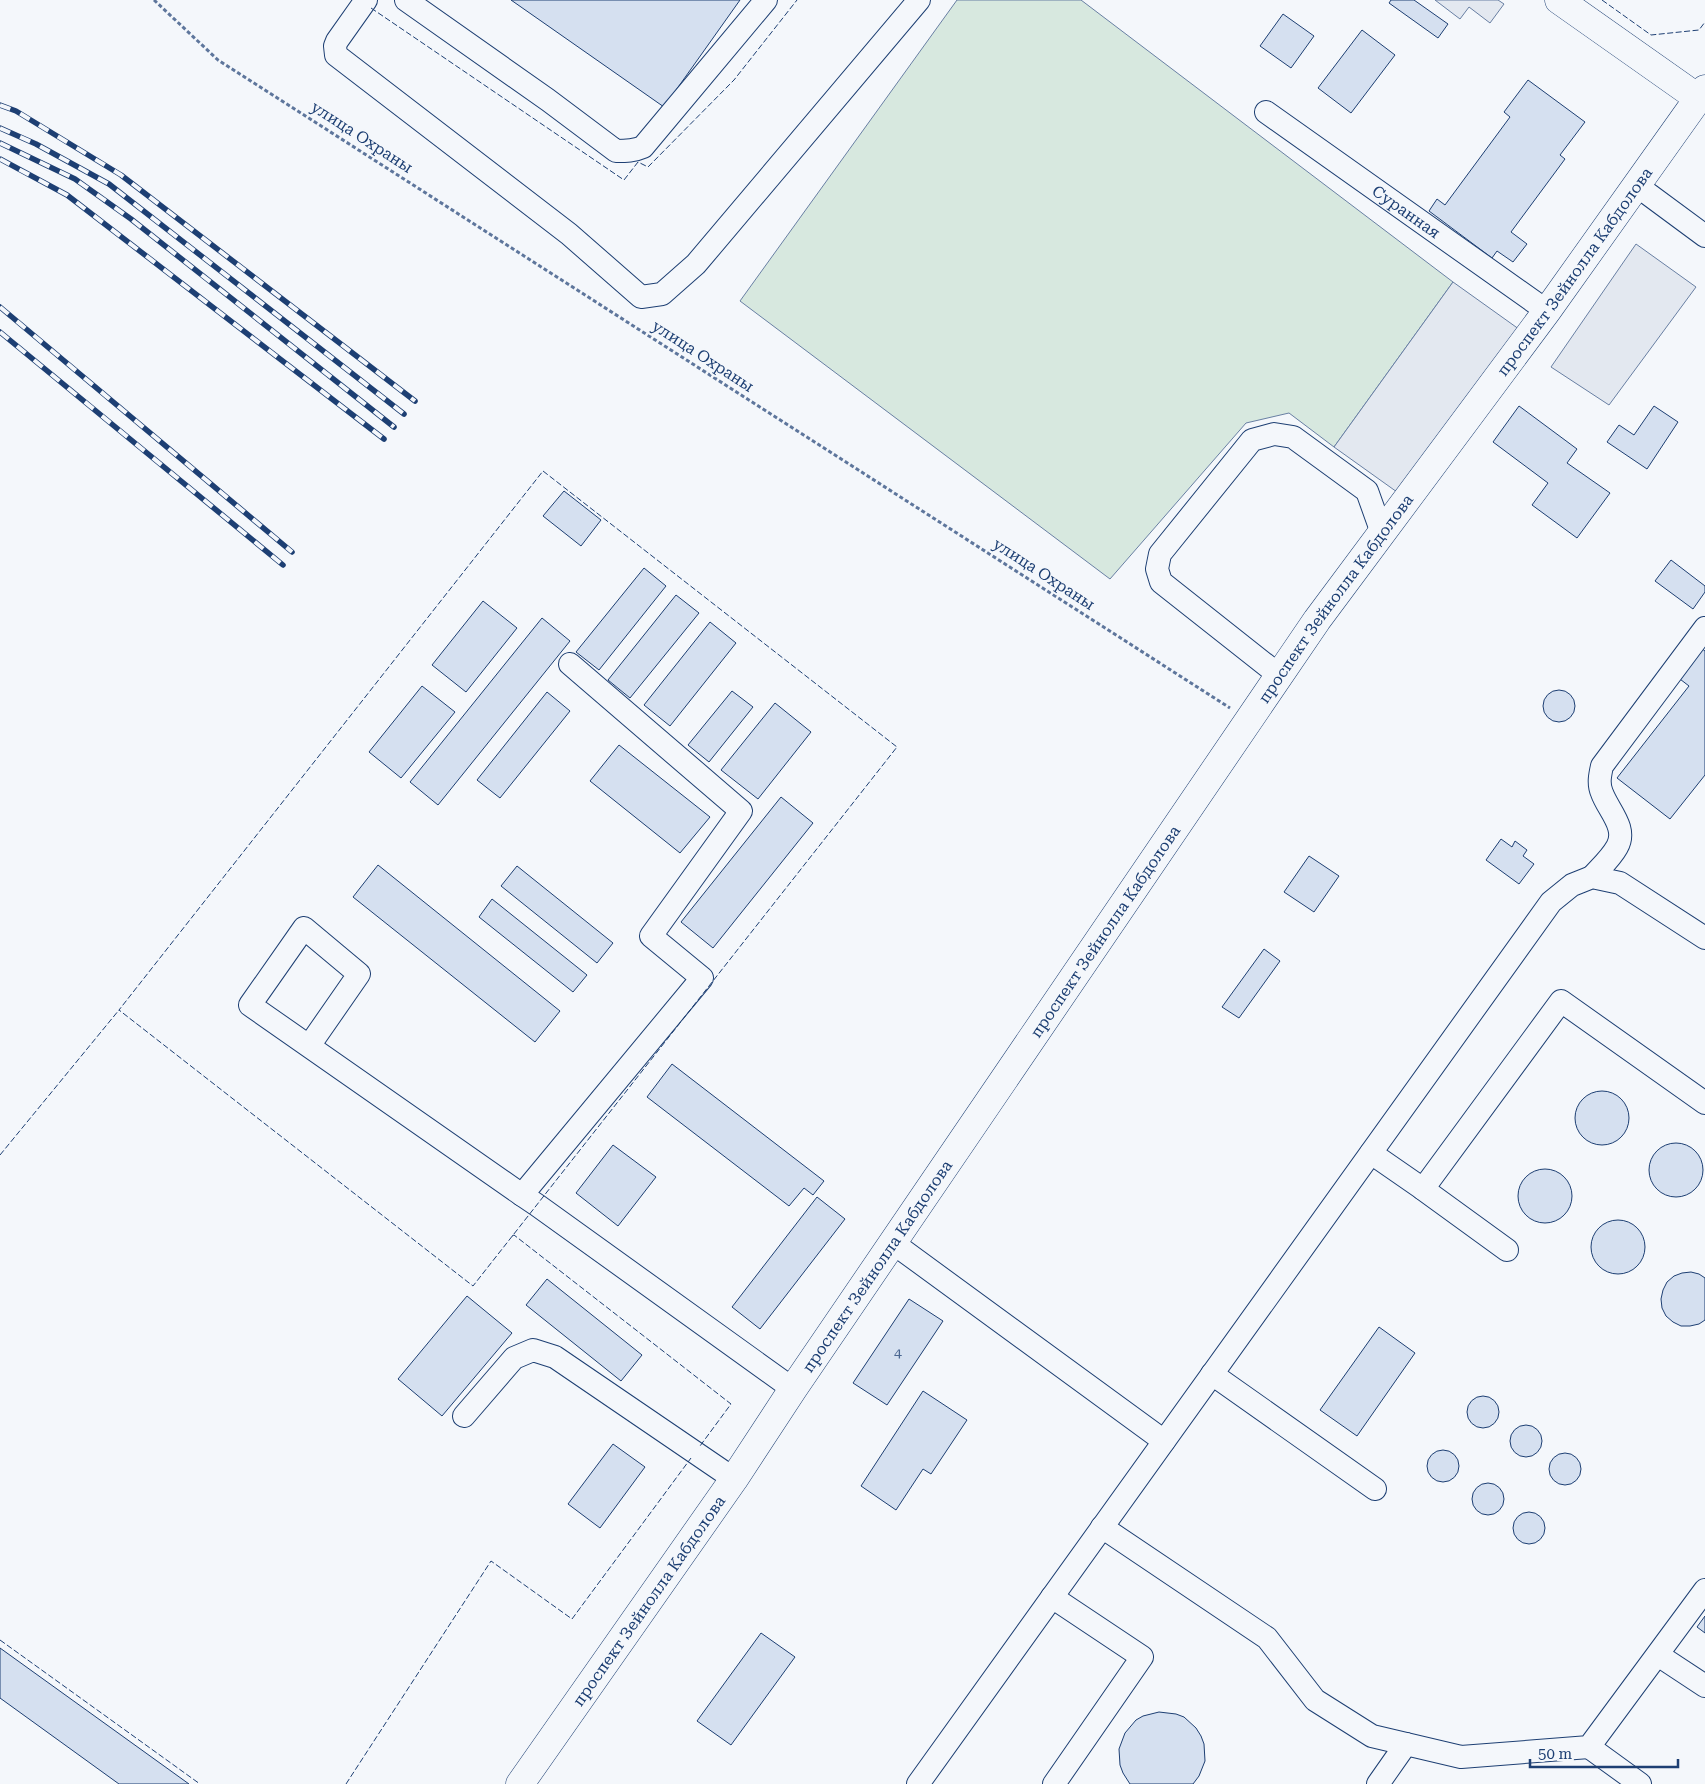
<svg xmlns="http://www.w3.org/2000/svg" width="1705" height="1784" viewBox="0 0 1705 1784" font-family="'Roboto Serif',serif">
<rect width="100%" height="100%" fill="#f4f7fb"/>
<polygon fill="#d7e8df" stroke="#687fa3" points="957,0 1081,0 1453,282 1334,447 1289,413 1246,423 1110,579 740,301"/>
<g fill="#e3e8f0" stroke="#687fa3">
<polygon points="1435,0 1498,0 1504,4 1490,23 1469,7 1460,19"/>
<polygon points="1636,244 1696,287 1609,405 1551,367"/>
<polygon points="1453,282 1523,332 1404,497 1334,447"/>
</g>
<g fill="#d5e0f0" stroke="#1d3f73">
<polygon points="511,0 740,0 664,107"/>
<polygon points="1391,0 1414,0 1448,24 1438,38 1389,3"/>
<polygon points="1283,14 1314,36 1291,68 1260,46"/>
<polygon points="1362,30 1395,55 1351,113 1318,88"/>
<polygon points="1528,80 1585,122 1560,155 1565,159 1511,232 1527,244 1513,262 1497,251 1492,258 1429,211 1437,199 1445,205 1510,117 1504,112"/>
<polygon points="1519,406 1577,449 1567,463 1610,493 1577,538 1532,505 1548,483 1493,442"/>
<polygon points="1654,406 1678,422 1647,469 1607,442 1619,425 1634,435"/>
<polygon points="564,491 601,520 581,546 543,516"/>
<polygon points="1671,560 1705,586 1705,592 1693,609 1655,581"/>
<polygon points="644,568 666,586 599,670 576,652"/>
<polygon points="676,595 699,613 630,698 608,680"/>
<polygon points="483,601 517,628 466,692 432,665"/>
<polygon points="542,618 570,641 438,805 410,782"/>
<polygon points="710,622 736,643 670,726 644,705"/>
<polygon points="1700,647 1705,651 1705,775 1670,819 1617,778 1689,686 1676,676"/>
<polygon points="422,686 455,712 401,778 369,752"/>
<circle cx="1559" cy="706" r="16"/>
<polygon points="732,691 753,707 709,762 688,745"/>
<polygon points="547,692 570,711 500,798 477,780"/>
<polygon points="775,703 811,732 758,799 721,770"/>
<polygon points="619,745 710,817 680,853 590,781"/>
<polygon points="781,797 813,823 713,948 681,922"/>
<polygon points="1501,839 1512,847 1515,841 1527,850 1523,856 1534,864 1519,884 1486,860"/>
<polygon points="1309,856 1339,876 1314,912 1284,892"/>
<polygon points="378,865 560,1011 535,1042 353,897"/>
<polygon points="517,866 613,943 597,963 501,886"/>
<polygon points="492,899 587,975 573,992 479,917"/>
<polygon points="1264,949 1280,961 1239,1018 1222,1007"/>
<polygon points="672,1064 824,1181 813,1195 804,1188 789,1206 647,1097"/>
<circle cx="1602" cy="1118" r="27"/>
<circle cx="1676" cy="1170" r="27"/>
<polygon points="613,1145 656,1177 618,1226 576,1193"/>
<circle cx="1545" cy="1196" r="27"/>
<polygon points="817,1197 845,1219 760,1329 732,1307"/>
<circle cx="1618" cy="1247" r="27"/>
<polygon points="1691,1272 1699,1274 1705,1278 1705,1320 1699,1324 1690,1326 1681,1326 1673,1322 1666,1316 1662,1308 1661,1299 1663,1290 1667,1282 1674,1276 1682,1273"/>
<polygon points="547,1279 642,1355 621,1381 526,1305"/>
<polygon points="467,1296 512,1333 442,1416 398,1379"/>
<polygon points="909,1299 943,1321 887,1405 853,1383"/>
<polygon points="1379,1327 1415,1353 1357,1436 1320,1410"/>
<polygon points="923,1391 967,1420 931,1474 923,1469 896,1510 861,1486"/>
<circle cx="1483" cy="1412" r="16"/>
<circle cx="1526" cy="1441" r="16"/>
<polygon points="613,1444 645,1467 600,1528 568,1504"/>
<circle cx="1443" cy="1466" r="16"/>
<circle cx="1565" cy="1469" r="16"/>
<circle cx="1488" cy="1499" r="16"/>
<circle cx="1529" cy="1528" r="16"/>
<polygon points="1705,1616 1705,1633 1697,1627"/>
<polygon points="761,1633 795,1657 731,1745 697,1721"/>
<polygon points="0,1648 189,1784 119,1784 0,1698"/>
<polygon points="1159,1712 1176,1714 1184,1717 1196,1728 1201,1736 1204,1744 1205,1761 1199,1776 1193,1784 1130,1784 1123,1773 1120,1765 1119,1749 1125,1733 1136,1720 1143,1716"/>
</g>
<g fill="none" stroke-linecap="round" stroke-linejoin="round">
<defs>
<g id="minor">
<polyline points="366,0 337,41 335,46 336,55 569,234 641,297 662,294 696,264 919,0"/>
<path d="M 406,0 L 548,100 L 616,151 C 626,151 634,151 643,147 L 766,0"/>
<path id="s1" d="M 1266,112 L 1547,311"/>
<polyline points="1636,185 1705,236"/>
<polyline points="1280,676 1161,582 1157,569 1160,554 1252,440 1274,434 1293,437 1367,491 1382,533"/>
<path d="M 1592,877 C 1600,868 1611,858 1617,847 C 1628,828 1608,810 1602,793 C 1598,784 1600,775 1602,766 L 1705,628"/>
<polyline points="309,1046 359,974 304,928 250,1005 522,1195 537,1205 793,1389"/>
<polyline points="1371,1153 1423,1189 1561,1001 1705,1103"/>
<polyline points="1423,1189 1507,1250"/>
<polyline points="522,1195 702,978 651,936 741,811 570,664"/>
<polyline points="893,1243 1164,1441"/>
<polyline points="1212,1374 1375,1489"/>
<polyline points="464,1416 514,1358 533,1350 555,1357 734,1479"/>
<polyline points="1102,1527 1267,1638 1315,1700 1372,1736 1461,1757 1589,1747 1705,1590"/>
<polyline points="1052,1597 1142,1657 1054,1784"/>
<polyline points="1658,1655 1705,1686"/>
<polyline points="1589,1747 1640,1784"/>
<polyline points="918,1784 1551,902 1572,885 1592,877 1620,883 1705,938"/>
<polyline points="1378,1784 1406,1744"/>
</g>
<g id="major">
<polyline points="1559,0 1698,98"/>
<path id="s2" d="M 520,1784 L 734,1479 L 793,1389 L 1317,620 L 1547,311 L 1705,89"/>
</g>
</defs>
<use href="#minor" stroke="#1d3f73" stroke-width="24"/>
<use href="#major" stroke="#1d3f73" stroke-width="29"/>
<polyline stroke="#5e769c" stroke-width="3" stroke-dasharray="4 2.5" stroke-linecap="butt" points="154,0 218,60 1230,708"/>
<use href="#minor" stroke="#f4f7fb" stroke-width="22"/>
<use href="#major" stroke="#f4f7fb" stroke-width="28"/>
<defs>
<g id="rail">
<polyline points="0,105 16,111 121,175 415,401"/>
<polyline points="0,128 36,144 109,184 404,414"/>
<polyline points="0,143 75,179 131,219 394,427"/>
<polyline points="0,159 67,195 384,439"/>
<polyline points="0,307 292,552"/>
<polyline points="0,332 283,565"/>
</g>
</defs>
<use href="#rail" stroke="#1d3f73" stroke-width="5.5"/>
<use href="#rail" stroke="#f4f7fb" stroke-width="4" stroke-dasharray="11" stroke-linecap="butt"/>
<g stroke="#1d3f73" stroke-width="1" stroke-dasharray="6 2.5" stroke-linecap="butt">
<polyline points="1602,0 1651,35 1699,30 1705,22"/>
<polyline points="371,8 624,180 638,162 648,167 734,80 797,0"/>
<polygon points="543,471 897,747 473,1286 119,1010"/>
<polyline points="0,1155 119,1010"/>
<polyline points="512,1236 514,1235 731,1404 700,1446"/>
<polyline points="0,1640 200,1784"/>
<polyline points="346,1784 491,1561 572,1619 691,1458"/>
</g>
</g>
<g text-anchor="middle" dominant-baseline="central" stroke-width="4" stroke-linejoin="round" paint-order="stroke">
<g font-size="14" fill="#4b6792">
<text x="898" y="1352">4</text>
</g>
<g font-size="16" fill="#1d3f73" stroke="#f4f7fb">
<text transform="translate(362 137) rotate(33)">улица Охраны</text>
<text stroke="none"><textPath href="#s1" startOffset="172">Суранная</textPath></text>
<text stroke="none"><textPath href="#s2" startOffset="1844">проспект Зейнолла Кабдолова</textPath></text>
<text transform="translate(703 356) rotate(33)">улица Охраны</text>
<text transform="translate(1044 574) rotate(33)">улица Охраны</text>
<text stroke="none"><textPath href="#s2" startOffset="1439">проспект Зейнолла Кабдолова</textPath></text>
<text stroke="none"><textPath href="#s2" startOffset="1034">проспект Зейнолла Кабдолова</textPath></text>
<text stroke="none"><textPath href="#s2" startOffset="629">проспект Зейнолла Кабдолова</textPath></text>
<text stroke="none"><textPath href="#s2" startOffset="224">проспект Зейнолла Кабдолова</textPath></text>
</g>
</g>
<path d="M1530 1759v8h148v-8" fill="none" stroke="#1d3f73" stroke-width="2.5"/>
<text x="1538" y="1759" font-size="15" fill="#1d3f73" stroke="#f4f7fb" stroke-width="4" paint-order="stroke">50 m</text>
</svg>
